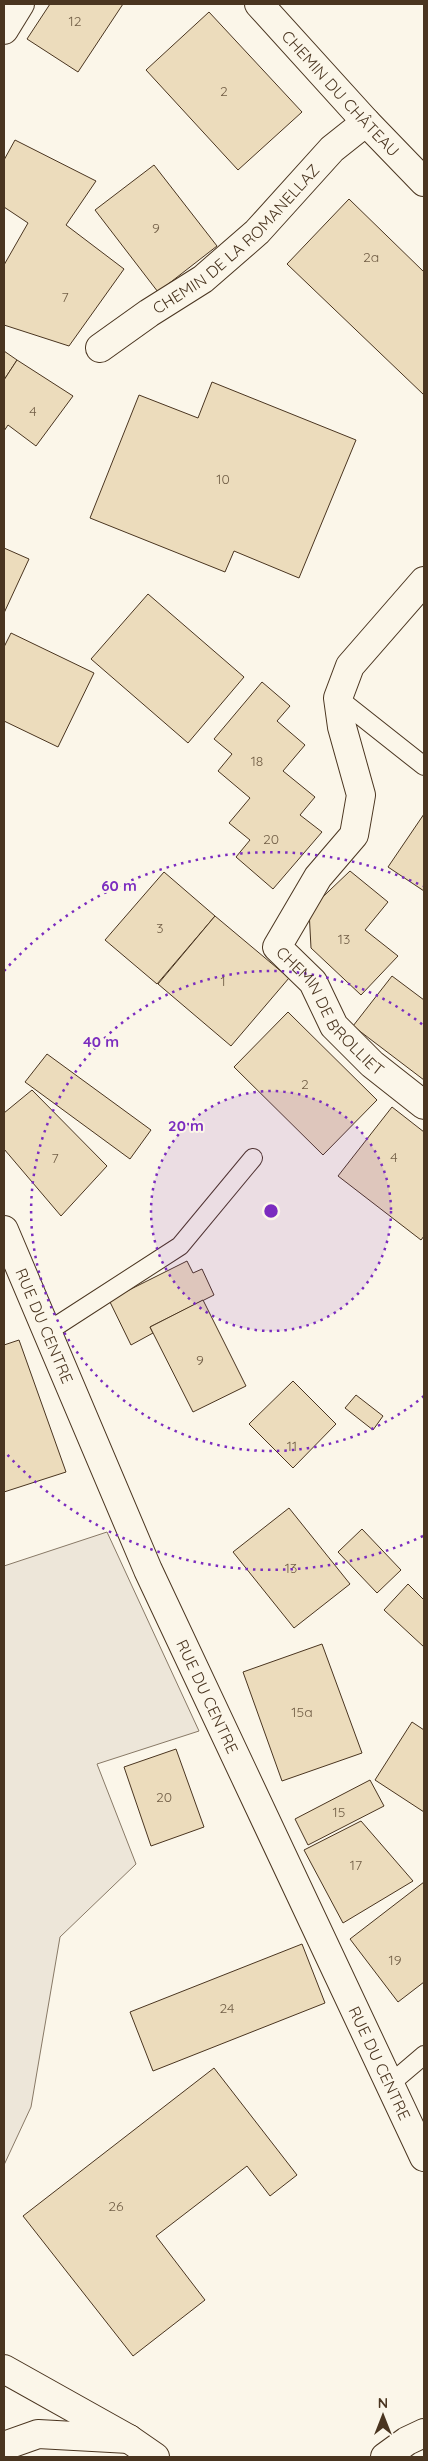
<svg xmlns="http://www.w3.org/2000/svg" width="428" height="2461" viewBox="0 0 428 2461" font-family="Quicksand,sans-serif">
<rect width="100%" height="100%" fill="#fbf6e9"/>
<polygon fill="#ede6d9" stroke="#887966" points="107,1532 199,1731 97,1764 136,1864 60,1937 31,2107 4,2165 4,1566"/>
<g fill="#ecdcbc" stroke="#4a3520">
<polygon points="50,4 123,4 78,72 27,39"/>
<polygon points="209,12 302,112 238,170 146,70"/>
<polygon points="15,140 96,181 66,225 124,269 69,346 4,325 4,265 28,223 4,207 4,160"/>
<polygon points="154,165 217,246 158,292 95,210"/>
<polygon points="349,199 424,272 424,395 287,264"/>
<polygon points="4,351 17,360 4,380"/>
<polygon points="17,360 73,396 36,446 8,425 4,431 4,380"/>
<polygon points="212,382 356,440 299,578 234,551 225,572 90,518 139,395 198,418"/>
<polygon points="4,548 29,559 4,613"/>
<polygon points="148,594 244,677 188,743 91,659"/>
<polygon points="11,633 94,673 58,747 4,721 4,647"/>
<polygon points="262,682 290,706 277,721 305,745 283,771 315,797 300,815 322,832 273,889 236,857 250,840 229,823 250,798 218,771 232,754 214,739"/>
<polygon points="424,814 424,891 388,867"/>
<polygon points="350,871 388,902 365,930 398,956 361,995 311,948 309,910"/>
<polygon points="164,872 215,916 157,984 105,940"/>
<polygon points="215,916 289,978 231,1046 158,984"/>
<polygon points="392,976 424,1000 424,1080 353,1026"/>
<polygon points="288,1012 377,1100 323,1155 234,1067"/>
<polygon points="47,1054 151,1130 130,1159 25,1082"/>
<polygon points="32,1090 107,1166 61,1216 4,1149 4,1113"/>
<polygon points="392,1107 424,1132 424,1236 421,1240 338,1176"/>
<polygon points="187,1261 193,1273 202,1269 214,1295 150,1327 153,1333 131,1345 109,1300"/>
<polygon points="203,1300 246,1386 193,1412 150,1327"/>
<polygon points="19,1340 66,1472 4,1492 4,1345"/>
<polygon points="293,1381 336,1424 293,1468 249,1424"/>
<polygon points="356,1395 383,1416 373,1430 345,1408"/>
<polygon points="289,1508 350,1584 294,1628 233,1552"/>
<polygon points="362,1529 401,1570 377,1593 338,1552"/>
<polygon points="408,1584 424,1600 424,1647 384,1610"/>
<polygon points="322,1644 362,1753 282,1781 243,1672"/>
<polygon points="412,1722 424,1730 424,1812 375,1780"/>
<polygon points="176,1749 204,1827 151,1846 124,1767"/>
<polygon points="370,1780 384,1806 308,1845 295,1819"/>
<polygon points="361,1821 413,1881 343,1923 304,1850"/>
<polygon points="424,1882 424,1982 398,2002 350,1939"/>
<polygon points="302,1944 325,2003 153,2071 130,2012"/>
<polygon points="214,2068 297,2175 270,2196 247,2166 156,2236 205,2300 133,2356 23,2216"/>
</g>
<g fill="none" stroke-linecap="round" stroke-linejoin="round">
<defs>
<g id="lane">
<polyline points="338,698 424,766"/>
<polyline points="47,1332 180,1246 253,1158"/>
<polyline points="390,2084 424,2055"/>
</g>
<g id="street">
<path id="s1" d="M 259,4 L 366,122 L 424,182"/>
<polyline points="4,30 20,4"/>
<path id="s2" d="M 100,348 L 149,313 L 203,279 L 257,232 L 332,149 L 366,122"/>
<path id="s3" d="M 424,581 L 350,666 L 338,698 L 342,727 L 361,795 L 354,835 L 318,877 L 277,947 L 313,982 L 334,1026 L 372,1064 L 424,1105"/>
<path id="s4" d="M 4,1230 L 148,1570 L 424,2157"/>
</g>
<g id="secondary">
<polyline points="4,2446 38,2434 129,2439"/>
<polyline points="385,2457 407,2441 424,2433"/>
</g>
<polyline id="primary" points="4,2369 129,2439 155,2457"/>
</defs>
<use href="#lane" stroke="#4a3520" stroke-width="20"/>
<use href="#street" stroke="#4a3520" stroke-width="30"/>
<use href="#secondary" stroke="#4a3520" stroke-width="30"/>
<use href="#primary" stroke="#4a3520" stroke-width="30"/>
<use href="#lane" stroke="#fbf6e9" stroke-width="18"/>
<use href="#street" stroke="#fbf6e9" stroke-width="28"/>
<use href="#secondary" stroke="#fbf6e9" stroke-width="28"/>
<use href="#primary" stroke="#fbf6e9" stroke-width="28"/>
</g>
<circle cx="271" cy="1211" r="120" fill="#7b2cbf" fill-opacity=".12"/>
<g fill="none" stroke="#7b2cbf" stroke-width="2.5" stroke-dasharray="2.5 5">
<circle cx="271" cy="1211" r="120"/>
<path d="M424 1396A240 240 0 1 1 424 1026"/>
<path d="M423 1536A359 359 0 0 1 4 1451M4 971A359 359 0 0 1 423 886"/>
</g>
<g text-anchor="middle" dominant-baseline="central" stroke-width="4" stroke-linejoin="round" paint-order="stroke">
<g font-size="14" fill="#725f47">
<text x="75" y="21">12</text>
<text x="224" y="91">2</text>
<text x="156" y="228">9</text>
<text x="371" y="257">2a</text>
<text x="65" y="297">7</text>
<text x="33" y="411">4</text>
<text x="223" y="479">10</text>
<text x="257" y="761">18</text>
<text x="271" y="839">20</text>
<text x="160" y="928">3</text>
<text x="344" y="939">13</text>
<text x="223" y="981">1</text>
<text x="305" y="1084">2</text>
<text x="394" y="1157">4</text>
<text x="55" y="1158">7</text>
<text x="200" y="1360">9</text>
<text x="292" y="1446">11</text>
<text x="291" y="1568">13</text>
<text x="302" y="1712">15a</text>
<text x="164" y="1797">20</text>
<text x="339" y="1812">15</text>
<text x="356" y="1865">17</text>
<text x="395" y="1960">19</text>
<text x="227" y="2008">24</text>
<text x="116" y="2206">26</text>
</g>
<g font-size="16" fill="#4a3520" stroke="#fbf6e9">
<text stroke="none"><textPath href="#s1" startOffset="121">CHEMIN DU CHÂTEAU</textPath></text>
<text stroke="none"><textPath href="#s2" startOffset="175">CHEMIN DE LA ROMANELLAZ</textPath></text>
<text stroke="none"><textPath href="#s3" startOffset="508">CHEMIN DE BROLLIET</textPath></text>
<text stroke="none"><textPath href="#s4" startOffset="104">RUE DU CENTRE</textPath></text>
<text stroke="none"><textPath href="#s4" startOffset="509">RUE DU CENTRE</textPath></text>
<text stroke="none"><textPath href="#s4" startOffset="914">RUE DU CENTRE</textPath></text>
</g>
</g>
<circle cx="271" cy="1211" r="8" fill="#7b2cbf" stroke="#fbf6e9" stroke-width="2.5"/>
<g font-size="15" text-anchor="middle" font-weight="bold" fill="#7b2cbf" stroke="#fbf6e9" stroke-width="4" stroke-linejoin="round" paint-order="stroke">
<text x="119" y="891">60 m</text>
<text x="101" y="1047">40 m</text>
<text x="186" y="1131">20 m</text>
</g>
<rect width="428" height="2461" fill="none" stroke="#4a3520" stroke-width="10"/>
<g transform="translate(383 2416)" stroke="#fbf6e9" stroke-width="4" paint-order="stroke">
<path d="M0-4L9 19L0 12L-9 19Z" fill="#4a3520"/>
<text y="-8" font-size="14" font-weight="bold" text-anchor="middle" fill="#4a3520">N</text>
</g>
</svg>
